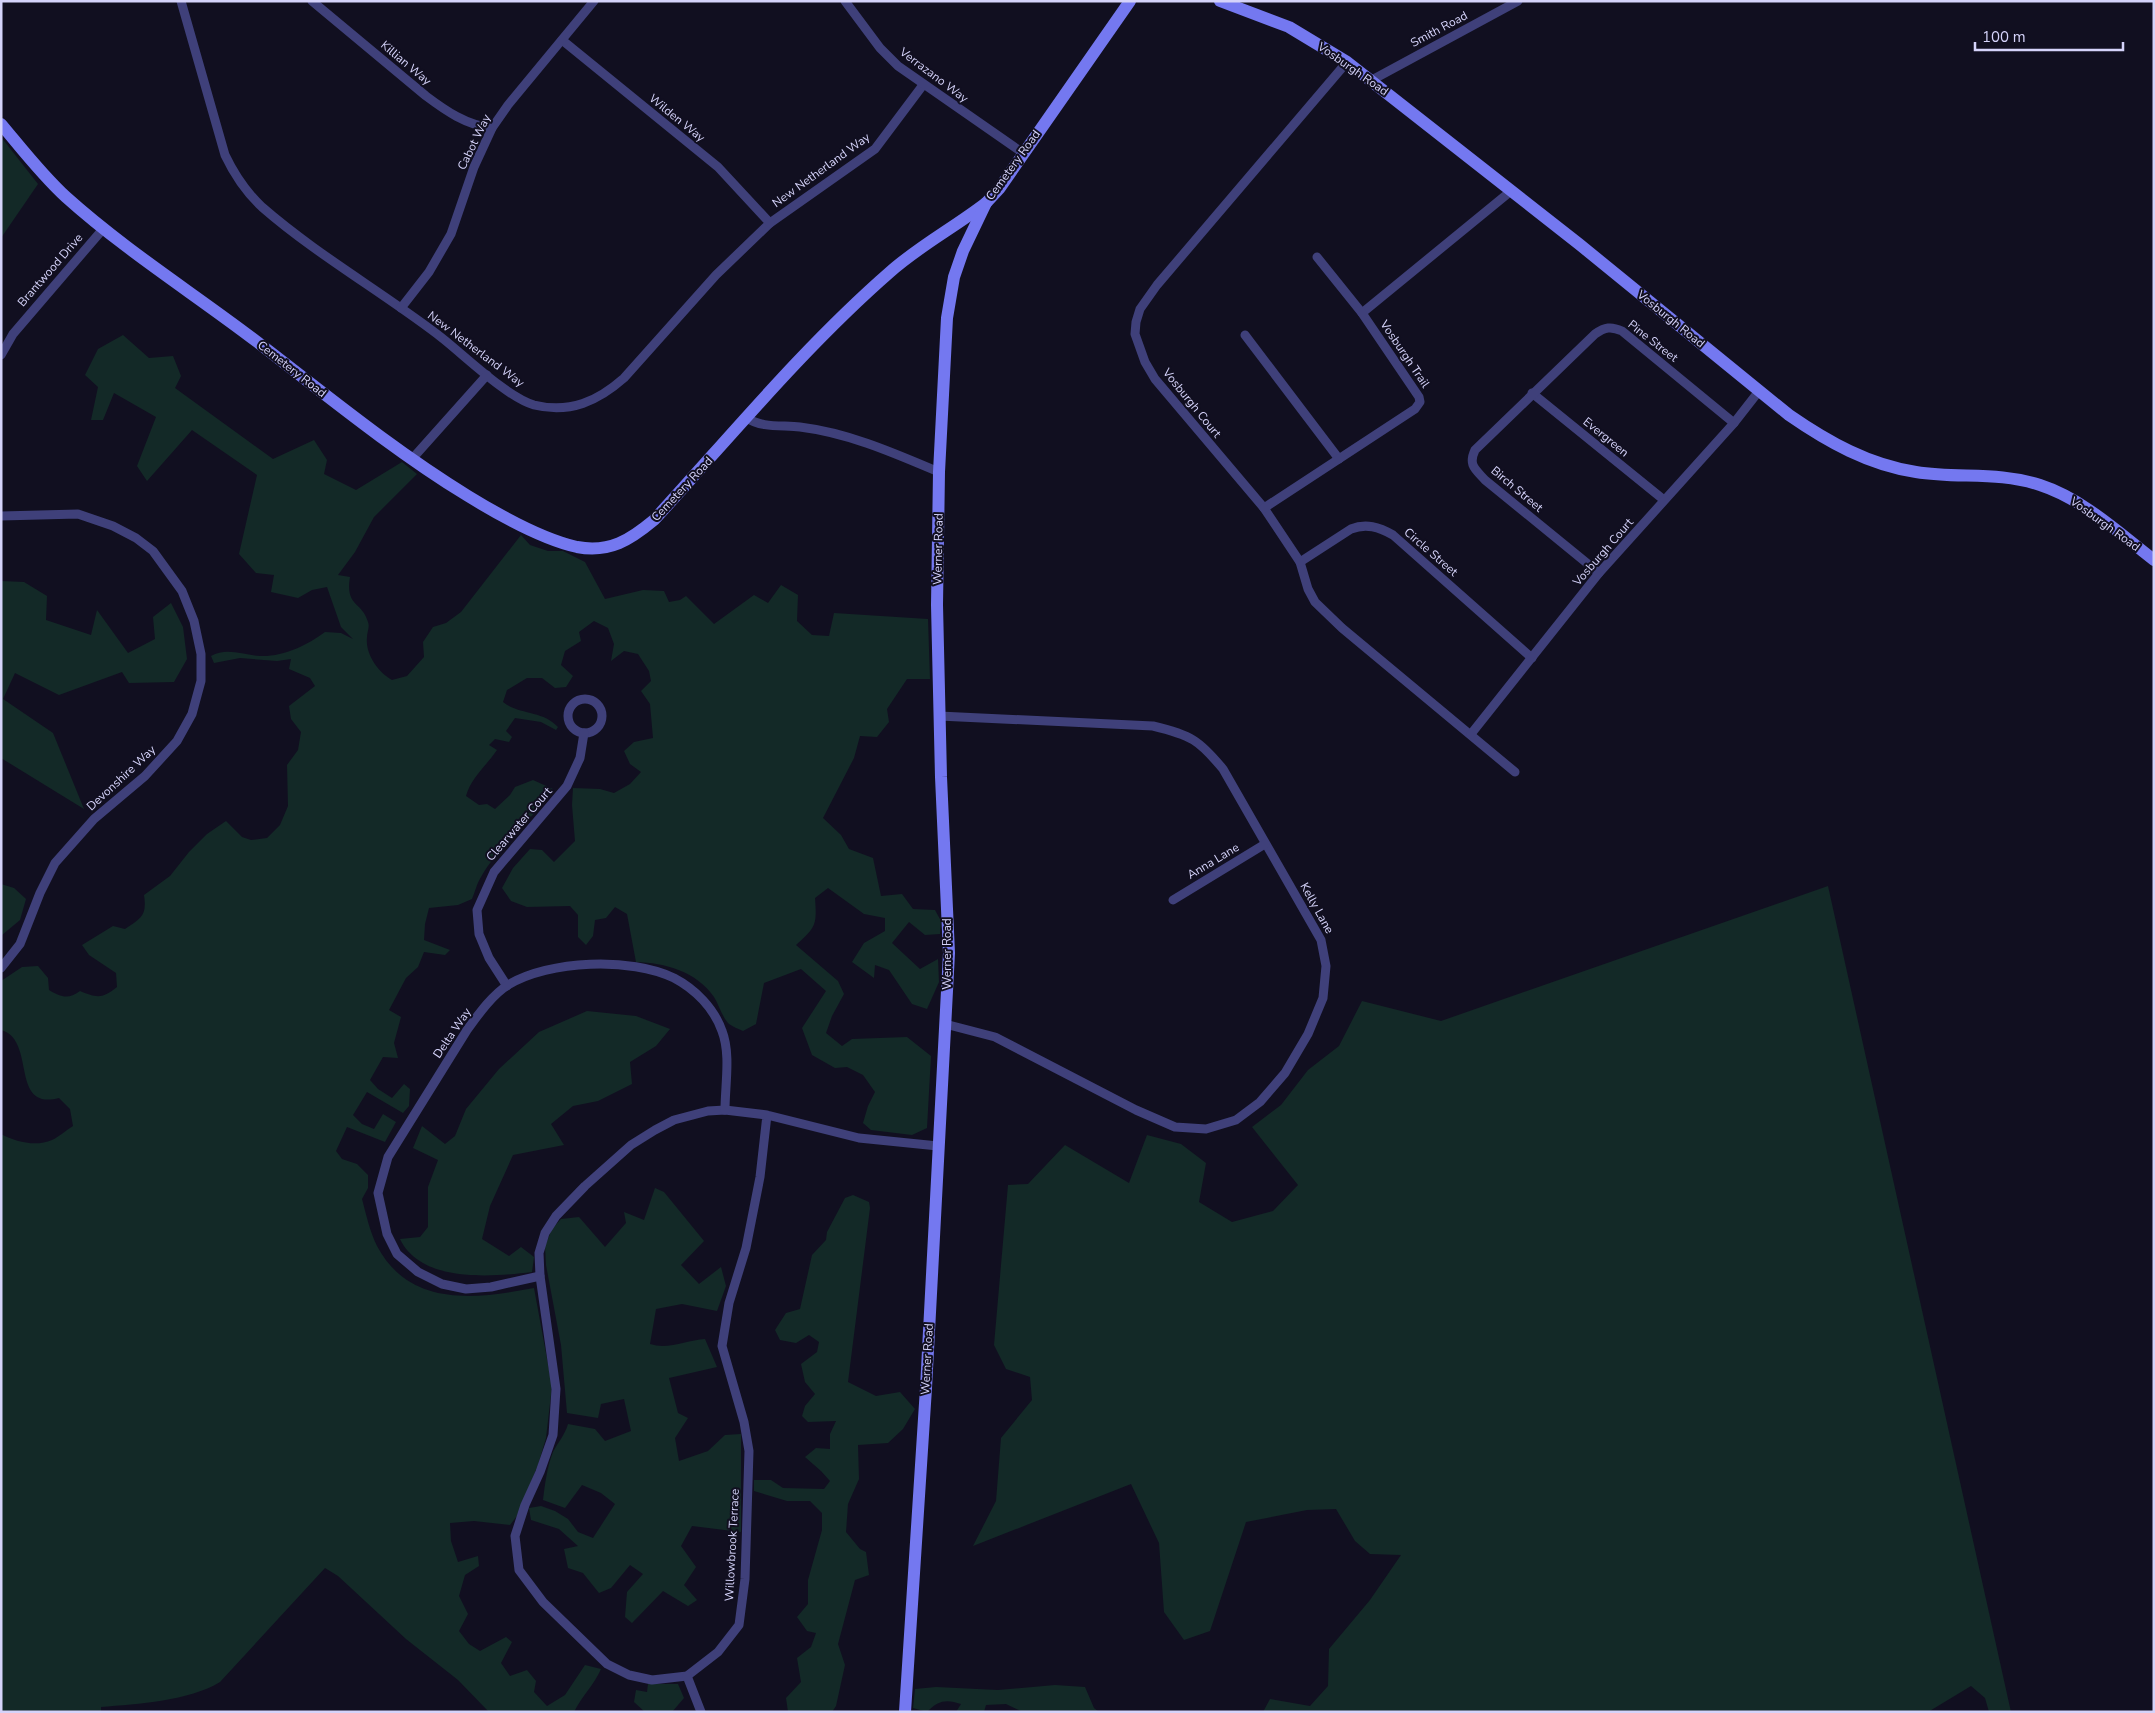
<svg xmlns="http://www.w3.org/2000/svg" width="2155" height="1713" viewBox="0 0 2155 1713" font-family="'Nunito Sans',sans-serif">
<rect width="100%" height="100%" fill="#110f20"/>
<g fill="#132927">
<polygon points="1,137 38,184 1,238"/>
<path d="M 123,335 L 149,358 L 173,356 L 181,376 L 175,388 L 273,459 L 314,440 L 327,460 L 324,474 L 356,490 L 402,462 L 417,474 L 374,517 L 355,552 L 338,575 L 350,577 C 345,607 362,601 368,622 C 370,627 367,632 367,637 C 365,654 378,672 392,680 L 407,676 L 424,657 L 423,642 L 433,627 L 446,623 L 461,612 L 521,535 L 530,545 L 548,551 L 563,551 L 585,562 L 605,599 L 643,590 L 664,591 L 669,602 L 680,600 L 686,596 L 714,624 L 754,595 L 768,603 L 781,585 L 798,595 L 797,621 L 812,635 L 829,636 L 834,613 L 928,619 L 930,679 L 907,679 L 887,709 L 889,722 L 877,737 L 860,736 L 854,758 L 823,818 L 841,835 L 849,849 L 873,858 L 881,896 L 902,894 L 913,909 L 935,910 L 941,921 L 940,934 L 925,935 L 909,922 L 892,943 L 920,969 L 938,959 L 939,982 L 927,1009 L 912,1004 L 889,970 L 875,965 L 874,978 L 852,962 L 864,943 L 885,931 L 885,918 L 864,914 L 828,888 L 815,898 C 817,925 816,927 796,945 L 838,981 L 844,994 L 832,1016 L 826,1033 L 842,1046 L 852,1039 L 907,1037 L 931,1056 L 927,1128 L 912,1135 L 871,1130 L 863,1123 L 868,1106 L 875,1092 L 863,1075 L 847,1067 L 835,1068 L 812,1055 L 802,1028 L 826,991 L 801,969 L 764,983 L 756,1024 L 743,1031 C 739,1029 733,1027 729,1024 C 722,1017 719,1005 714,997 C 696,971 665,963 636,962 L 627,914 L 615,907 L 606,918 L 595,920 L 593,936 L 586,945 L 578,937 L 578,915 L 570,906 L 527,907 L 511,901 L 502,888 L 513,868 L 530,849 L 542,850 L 554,862 L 575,841 L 572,805 L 573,788 L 600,789 L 614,793 L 630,784 L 641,772 L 630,764 L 624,751 L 634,742 L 653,738 L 650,704 L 641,691 L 651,681 L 649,671 L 638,654 L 624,651 L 611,661 L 614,644 L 608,628 L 594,621 L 579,632 L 581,641 L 565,651 L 561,665 L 573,676 L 566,687 L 555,688 L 542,678 L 527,678 L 507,690 L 503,702 C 519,715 543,710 558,727 L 556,730 L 541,722 L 515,718 L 506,731 L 512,737 L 509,742 L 495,739 L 489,745 L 497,750 C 486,766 471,778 466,796 L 479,805 L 487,804 L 495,809 L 510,795 L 515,787 L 533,780 L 553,789 C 532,821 500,844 481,877 C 477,883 475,892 472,899 L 458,905 L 429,908 L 425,924 L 424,940 L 450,950 L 445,955 L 424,952 L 418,967 L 406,978 L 389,1010 L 401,1017 L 394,1043 L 398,1058 L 383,1057 L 370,1080 L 378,1089 L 392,1098 L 404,1084 L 410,1089 L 409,1106 L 403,1113 L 367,1092 L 353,1115 L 362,1124 L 374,1129 L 383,1114 L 396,1122 L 385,1142 L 347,1127 L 336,1151 L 342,1159 L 357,1164 L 368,1175 L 368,1188 L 362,1199 C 366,1214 370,1232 377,1246 C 410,1308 476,1299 534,1288 L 552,1386 L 546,1438 L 538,1465 L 517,1516 L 510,1525 L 474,1521 L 450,1523 L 451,1541 L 458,1562 L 478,1556 L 479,1566 L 465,1575 L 459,1596 L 468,1614 L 459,1631 L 469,1644 L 480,1651 L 506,1637 L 512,1642 L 501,1663 L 510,1676 L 527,1670 L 536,1681 L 534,1692 L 547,1706 L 565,1695 L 585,1665 L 601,1669 C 594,1685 582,1696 574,1712 L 489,1712 L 458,1680 L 406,1639 L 338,1576 L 325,1568 L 220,1682 C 189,1701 138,1704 101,1707 L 101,1712 L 1,1712 L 1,1134 C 16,1142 36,1147 52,1140 C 59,1137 66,1130 73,1126 L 70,1109 L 59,1098 C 9,1111 37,1040 1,1030 L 1,981 L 22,967 L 38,966 L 48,978 L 49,990 C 61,997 68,1000 80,991 C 97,998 102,999 117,987 L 116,973 L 89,955 L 82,945 L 113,926 L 125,929 C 142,918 147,915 144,895 L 170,876 L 189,852 L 207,834 L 226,821 L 242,837 L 251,840 L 267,838 L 280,825 L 288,806 L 287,765 L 298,750 L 301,732 L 291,719 L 289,706 L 315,686 L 310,678 L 289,669 L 291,659 L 277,661 L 240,658 L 214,663 L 211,656 C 227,647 243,655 260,656 C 283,657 308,645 325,632 L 341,633 L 353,639 L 341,627 L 327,587 L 312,590 L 298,598 L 271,592 L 274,575 L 256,573 L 239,554 L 257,475 L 192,430 L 147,481 L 137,466 L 156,417 L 114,393 L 103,420 L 91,420 L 98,387 L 85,375 L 98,349 Z"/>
<polygon points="1,581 24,582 47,596 46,620 91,635 97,610 128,653 155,639 153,617 171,603 183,627 187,659 174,682 129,683 122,672 59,695 15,673 3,699 53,733 84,809 1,758"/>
<polygon points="1,884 14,888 26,899 20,920 2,935"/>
<polygon points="1828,886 2011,1712 1989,1712 1985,1698 1971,1686 1928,1712 1263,1712 1270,1699 1310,1706 1328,1686 1329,1649 1370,1600 1401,1555 1370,1554 1355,1541 1336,1509 1307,1510 1246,1522 1210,1631 1184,1640 1164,1612 1159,1543 1131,1484 973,1546 996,1501 1001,1438 1032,1400 1030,1377 1006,1369 994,1345 1008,1185 1028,1184 1065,1145 1129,1183 1147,1135 1181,1144 1206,1163 1199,1202 1232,1222 1273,1211 1298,1185 1252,1127 1281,1105 1308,1070 1339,1046 1362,1001 1441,1021"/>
<path d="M 587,1011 L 636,1016 L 670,1029 L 656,1046 L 630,1062 L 632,1084 L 598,1101 L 573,1106 L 551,1124 L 564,1145 L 513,1155 L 490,1206 L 482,1239 L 509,1256 L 521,1247 L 534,1257 L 532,1272 C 491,1277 421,1283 400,1239 L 420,1237 L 428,1227 L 428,1187 L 438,1160 L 413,1148 L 422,1126 L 445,1144 L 455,1136 L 466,1109 L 499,1069 L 539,1032 Z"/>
<path d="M 655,1188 L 664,1192 L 704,1241 L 681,1265 L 699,1284 L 721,1267 L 726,1286 L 717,1311 L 682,1304 L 656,1309 L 650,1344 C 668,1350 687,1340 705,1339 L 717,1367 L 669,1378 L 678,1413 L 688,1418 L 675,1438 L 679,1461 L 708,1451 L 725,1435 L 741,1434 L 741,1532 L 692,1526 L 681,1546 L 696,1567 L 684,1585 L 697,1600 L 688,1606 L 663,1591 L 632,1623 L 625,1617 L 627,1592 L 643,1574 L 630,1565 L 611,1588 L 599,1593 L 583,1573 L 568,1568 L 564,1549 L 578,1546 L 559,1529 L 531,1520 L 529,1508 L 541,1506 L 555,1511 L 568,1519 L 578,1532 L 593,1538 L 615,1504 L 601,1493 L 582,1485 L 565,1508 L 543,1500 C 545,1484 547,1467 553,1452 C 558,1442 565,1435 568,1424 L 595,1429 L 605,1441 L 631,1431 L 624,1399 L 601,1404 L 598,1418 L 567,1413 L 561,1345 L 546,1265 L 545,1246 L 552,1229 L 561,1219 L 579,1217 L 605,1247 L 626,1223 L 624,1212 L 644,1220 Z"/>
<polygon points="853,1195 869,1202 870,1208 848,1382 876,1396 900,1392 915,1409 903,1429 888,1443 858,1445 859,1479 848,1504 846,1532 860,1549 866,1552 869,1575 855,1580 838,1644 845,1665 836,1706 832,1712 788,1712 786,1698 801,1682 797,1658 811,1647 816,1633 807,1631 797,1617 808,1604 808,1580 822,1530 822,1513 810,1501 787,1501 754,1491 754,1480 771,1480 783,1488 824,1489 830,1481 821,1471 805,1457 816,1448 830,1449 830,1434 836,1421 808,1422 802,1416 805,1406 815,1394 805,1382 801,1364 817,1352 819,1342 809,1335 796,1343 780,1340 775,1330 786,1313 800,1309 812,1255 826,1240 827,1232 845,1198"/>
<polygon points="648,1684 678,1684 684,1698 672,1712 645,1712 634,1702 636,1690 647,1692"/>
<path d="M 1055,1685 L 1085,1687 L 1094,1708 L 1099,1712 L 1023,1712 L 1006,1704 L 986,1705 L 984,1712 L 956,1712 L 961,1704 C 947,1699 938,1700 927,1712 L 913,1708 L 915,1689 L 936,1687 L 998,1690 Z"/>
</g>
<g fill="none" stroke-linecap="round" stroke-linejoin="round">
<g stroke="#3f407a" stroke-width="9">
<path d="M 181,1 L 225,155 C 234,174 246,192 262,207 C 316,254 379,290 437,334 C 461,352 506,397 534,405 C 570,414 598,401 624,378 L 716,275 L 770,223 L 875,149 L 923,85"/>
<path d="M 312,1 L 426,96 C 446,111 466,125 492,128"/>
<polyline points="845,1 880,48 898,66 1023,153"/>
<polyline points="562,40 718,167 770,223"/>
<polyline points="1347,62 1157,285 1140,309 1136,322 1135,334 1145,362 1155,379 1264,508 1300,562 1308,589 1315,602 1342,628 1515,772"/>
<polyline points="1372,80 1518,1"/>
<polyline points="401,308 429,272 451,234 474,167 492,128 508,105 594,1"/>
<polyline points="1362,313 1511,191"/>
<polyline points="1245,335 1339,459"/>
<polyline points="1,355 13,334 103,229"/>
<polyline points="1532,393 1664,500"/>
<path d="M 747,418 C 761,428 783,425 800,427 C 849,433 894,453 939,472"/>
<polyline points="412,459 487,375"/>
<polyline points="1264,508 1415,409 1420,402 1419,397 1362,313 1317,257"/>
<polyline points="1,516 78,514 113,526 136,538 153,551 182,591 194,621 201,654 201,681 192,714 177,741 145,776 94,819 55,863 40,893 20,944 1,968"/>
<path d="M 1300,562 L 1351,529 C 1366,523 1379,527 1393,535 L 1532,658"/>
<path d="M 1599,573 L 1485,480 C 1475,469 1468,465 1475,450 L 1595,334 C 1605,327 1611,326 1622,331 L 1734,423"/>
<circle cx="585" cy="716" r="17"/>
<path d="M 939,716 L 1153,726 C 1191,735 1199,740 1223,769 L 1321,940 L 1326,966 L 1323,998 L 1308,1034 L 1285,1073 L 1260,1102 L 1236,1120 L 1206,1129 L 1175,1127 L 1136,1110 L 995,1037 L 945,1024"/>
<polyline points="1471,734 1599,573 1734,423 1759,391"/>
<polyline points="1173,900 1265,844"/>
<polyline points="507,986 489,958 479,934 477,910 494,872 567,786 580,758 584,733"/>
<polyline points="767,1115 760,1177 746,1248 729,1303 722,1346 744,1422 749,1451 745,1579 739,1625 718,1652 687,1676 652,1680 629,1675 607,1664 543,1602 519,1570 515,1536 525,1505 540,1472 553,1435 556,1389 540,1276 539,1253 545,1233 556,1216 585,1186 631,1145 655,1130 674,1120 708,1111 725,1110 767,1115 859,1138 938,1146"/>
<path d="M 540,1276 L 491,1287 L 466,1289 L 442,1284 L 418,1272 L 397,1254 L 387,1234 L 378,1193 L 388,1157 L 467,1030 C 478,1015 492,995 508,985 C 549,960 631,957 674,978 C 695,989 714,1008 722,1031 C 731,1054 725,1085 725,1110"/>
<polyline points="687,1676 701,1712"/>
</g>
<g stroke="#7478f0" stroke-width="12">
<path d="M 1220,1 L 1289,27 L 1347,62 L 1579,244 L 1789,415 C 1828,442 1869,465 1916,472 C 1959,479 1997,471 2040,485 C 2083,499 2119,533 2154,560"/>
<path d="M 1,124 C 22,149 42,175 66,197 C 125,250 193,293 256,341 C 325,394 393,450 468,496 C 499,515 541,539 577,547 C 610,553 630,540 654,520 C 731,436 804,347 890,272 C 919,246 955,227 986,203 L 999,189 L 1130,1"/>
<polyline points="905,1712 926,1388 949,953 941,777 937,605 939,472 947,318 954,277 963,251 986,203"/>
</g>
</g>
<g text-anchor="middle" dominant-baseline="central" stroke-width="4" stroke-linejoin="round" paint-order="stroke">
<g font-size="12" fill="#d5d3fa" stroke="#110f20">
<text transform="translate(1439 29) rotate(-28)">Smith Road</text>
<text transform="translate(406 63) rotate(40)">Killian Way</text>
<text transform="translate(1353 69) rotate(35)">Vosburgh Road</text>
<text transform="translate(934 75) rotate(37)">Verrazano Way</text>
<text transform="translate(677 118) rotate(39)">Wilden Way</text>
<text transform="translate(474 142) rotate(-64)">Cabot Way</text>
<text transform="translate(1013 165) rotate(-54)">Cemetery Road</text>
<text transform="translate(821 170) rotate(-36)">New Netherland Way</text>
<text transform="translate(50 270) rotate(-49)">Brantwood Drive</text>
<text transform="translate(1671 319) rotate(39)">Vosburgh Road</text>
<text transform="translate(1653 341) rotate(38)">Pine Street</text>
<text transform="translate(476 349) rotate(37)">New Netherland Way</text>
<text transform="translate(1405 354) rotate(56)">Vosburgh Trail</text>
<text transform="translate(292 369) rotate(38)">Cemetery Road</text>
<text transform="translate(1192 403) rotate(51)">Vosburgh Court</text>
<text transform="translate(1606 437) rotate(39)">Evergreen</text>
<text transform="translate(682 489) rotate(-47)">Cemetery Road</text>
<text transform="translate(1517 489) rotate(40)">Birch Street</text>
<text transform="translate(2105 524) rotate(36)">Vosburgh Road</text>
<text transform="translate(938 549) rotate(-89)">Werner Road</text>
<text transform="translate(1431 552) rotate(41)">Circle Street</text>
<text transform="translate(1603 552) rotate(-49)">Vosburgh Court</text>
<text transform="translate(121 778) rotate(-43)">Devonshire Way</text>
<text transform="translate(519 824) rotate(-49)">Clearwater Court</text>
<text transform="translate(1213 861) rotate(-31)">Anna Lane</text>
<text transform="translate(1317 908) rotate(61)">Kelly Lane</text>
<text transform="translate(947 954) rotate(-90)">Werner Road</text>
<text transform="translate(452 1033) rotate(-56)">Delta Way</text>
<text transform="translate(927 1359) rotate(-87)">Werner Road</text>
<text transform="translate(732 1545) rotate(-87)">Willowbrook Terrace</text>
</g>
</g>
<rect width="2155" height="1713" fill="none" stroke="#d5d3fa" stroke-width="5"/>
<path d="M1975 42v8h148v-8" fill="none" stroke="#d5d3fa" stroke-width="2.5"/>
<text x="1982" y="42" font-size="15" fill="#d5d3fa" stroke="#110f20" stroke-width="4" paint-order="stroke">100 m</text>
</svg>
